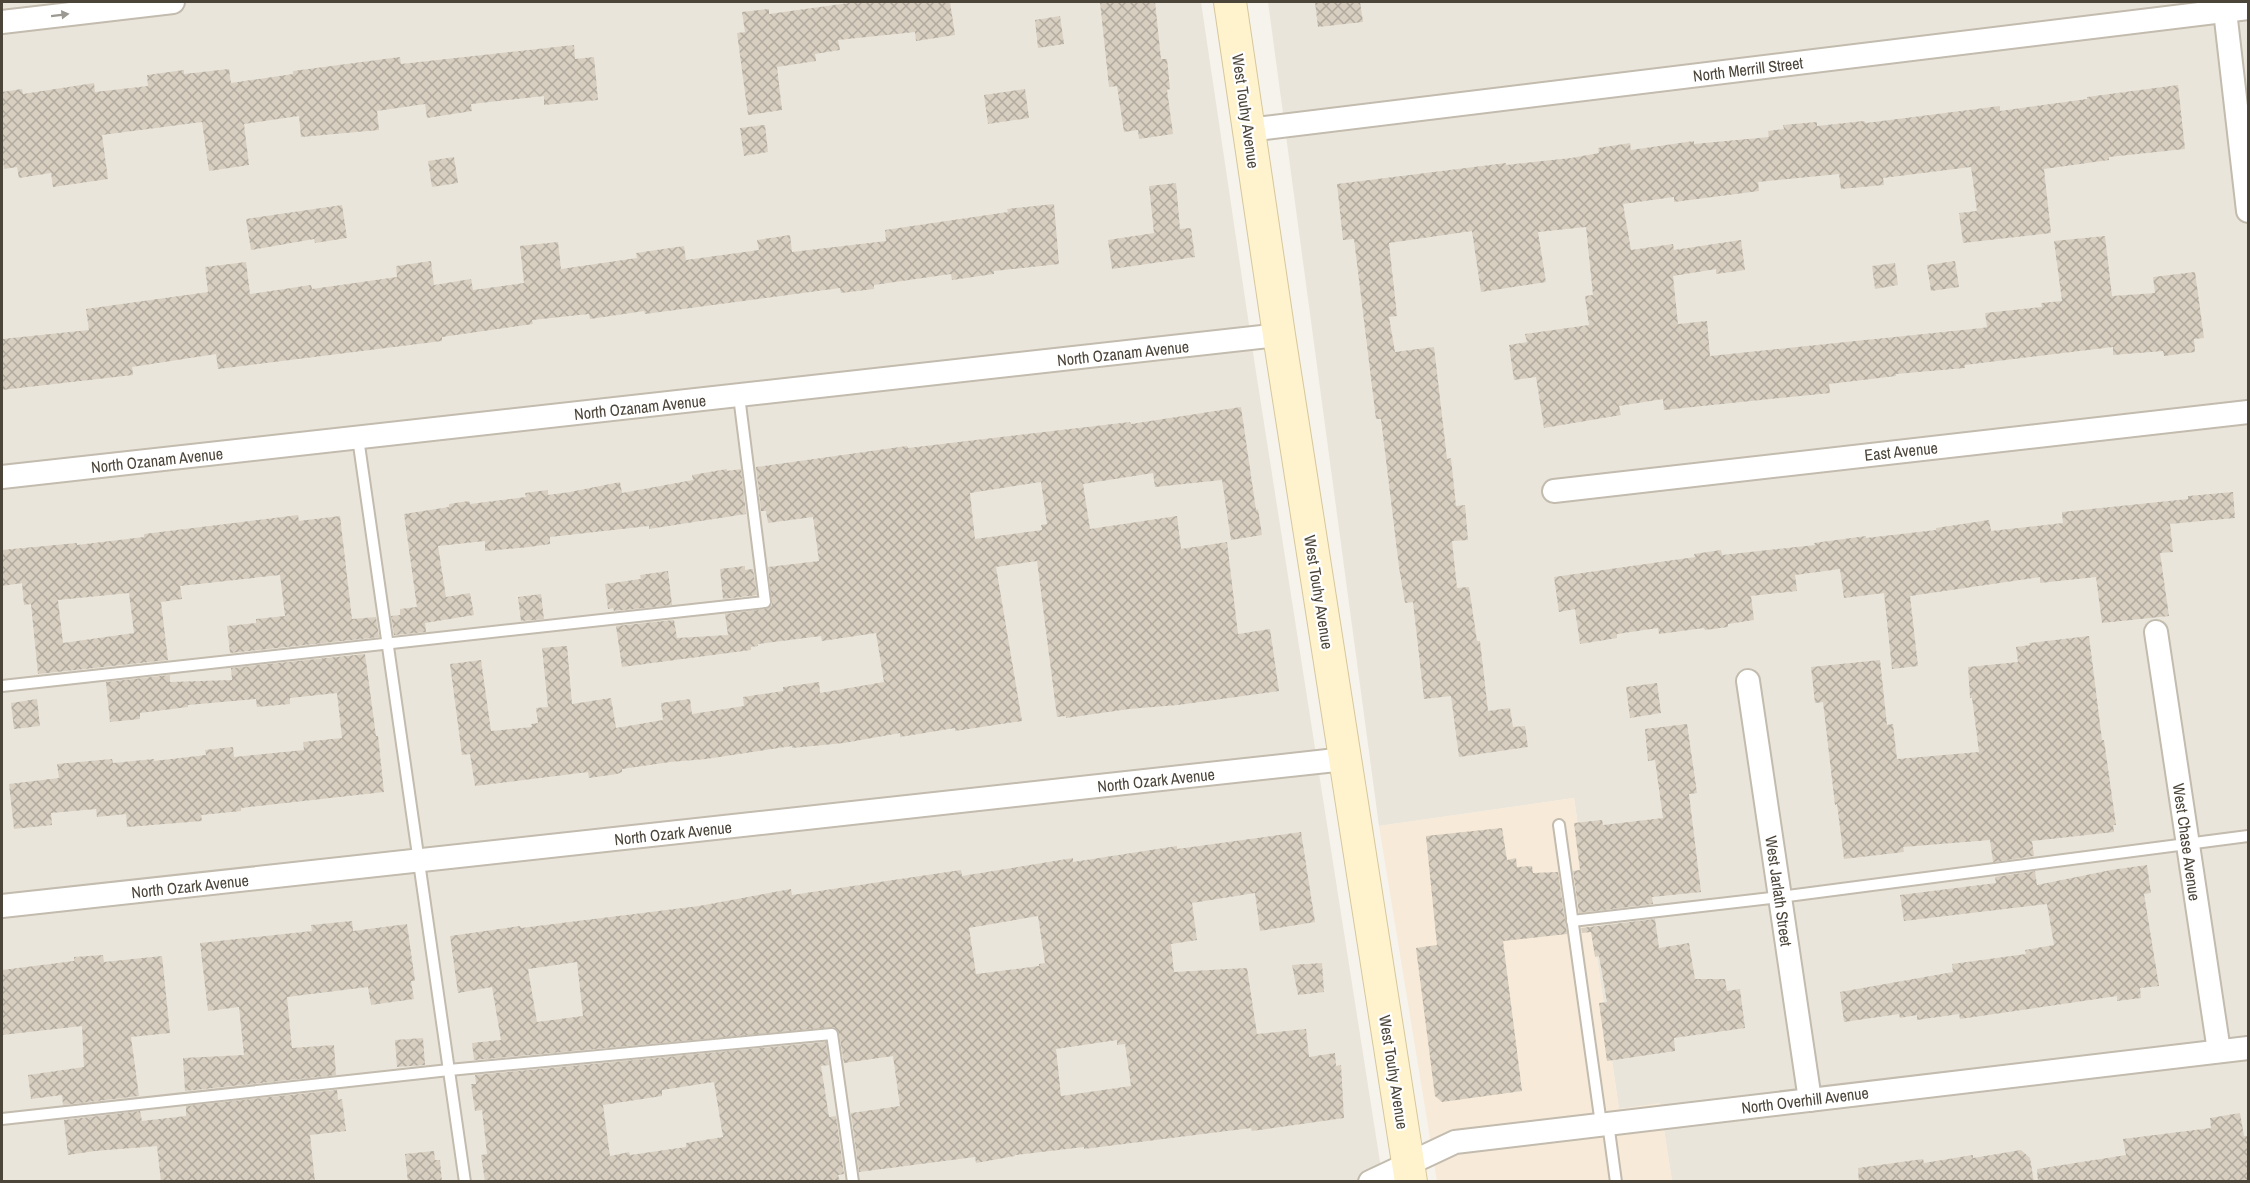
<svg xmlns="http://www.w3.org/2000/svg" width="2250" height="1183" viewBox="0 0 2250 1183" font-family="'Archivo Narrow',sans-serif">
<defs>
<pattern id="building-cross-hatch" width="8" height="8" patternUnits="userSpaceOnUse" patternTransform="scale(1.5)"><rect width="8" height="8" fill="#d8cfc1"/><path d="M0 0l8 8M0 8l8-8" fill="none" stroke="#b1aa9e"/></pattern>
</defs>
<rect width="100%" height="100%" fill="#f6f3ec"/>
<g fill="#eae5da">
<polygon points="2,2 1201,2 1256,372 1383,1181 2,1182"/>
<polygon points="1268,2 2248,2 2248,1181 1672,1181 1660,1104 1619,1109 1574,798 1379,826"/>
</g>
<polygon fill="#f7ead8" points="1574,798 1619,1109 1660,1103 1672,1181 1437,1181 1379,826"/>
<g fill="url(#building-cross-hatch)" fill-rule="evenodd">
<polygon points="856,2 950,2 955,35 916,41 915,32 838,40 840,50 815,54 816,61 777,67 782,110 748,115 737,33 745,32 742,12 769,9 769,14"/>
<polygon points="1100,2 1155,2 1161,59 1167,59 1170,89 1167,90 1173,134 1139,139 1138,130 1124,132 1117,86 1109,87"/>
<polygon points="1315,2 1360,2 1363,22 1318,27"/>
<polygon points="1060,16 1064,44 1038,48 1035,20"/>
<polygon points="574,45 575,59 594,57 598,100 544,105 544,96 471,104 472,111 427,118 425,104 377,111 379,130 301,137 299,116 244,124 249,165 209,171 202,122 102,135 108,179 53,187 51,173 19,178 17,167 4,169 2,151 2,92 22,89 23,94 94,83 95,92 148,86 147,75 184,70 184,74 229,69 231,83 293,74 293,71 400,57 401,64"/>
<polygon points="2178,85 2185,149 2109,157 2109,160 2044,169 2051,233 1963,243 1959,213 1977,211 1971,167 1883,178 1884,185 1841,189 1839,174 1758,182 1759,191 1674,202 1674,197 1623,204 1631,250 1673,244 1674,250 1741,240 1745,270 1716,274 1716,269 1673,276 1678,324 1707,321 1710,356 1982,328 1987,327 1985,313 2042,307 2041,303 2062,301 2054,241 2105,236 2112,296 2155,293 2153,277 2195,272 2204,338 2194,339 2195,352 2164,356 2163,351 2113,355 2113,347 1965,365 1965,368 1896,374 1896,376 1829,384 1830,393 1664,410 1663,399 1619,406 1621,415 1544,428 1536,377 1514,380 1509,345 1527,342 1525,334 1589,325 1585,296 1593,295 1586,227 1538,232 1546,282 1481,292 1472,231 1389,243 1397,316 1389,317 1395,352 1434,347 1447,459 1451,458 1456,506 1465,505 1468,540 1452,541 1457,588 1469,587 1477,641 1480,641 1488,711 1510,708 1513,727 1525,726 1528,747 1459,757 1451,696 1424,699 1413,602 1405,603 1399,567 1381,419 1376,419 1354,239 1343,240 1337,184 1506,163 1506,165 1571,158 1599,153 1598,148 1630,143 1631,150 1694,141 1694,144 1769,137 1768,131 1784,129 1783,125 1817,122 1817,126 1864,121 1866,123 2000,106 2000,111 2087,99 2087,97"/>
<polygon points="1025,89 1029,118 988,124 984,95"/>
<polygon points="765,125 768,152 744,156 740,128"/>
<polygon points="454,157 458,183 432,187 428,161"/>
<polygon points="1176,183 1180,229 1191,228 1195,257 1112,269 1108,240 1154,233 1149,186"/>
<polygon points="1054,204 1059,264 994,271 994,274 952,280 951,274 874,285 874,289 841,293 840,288 645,314 644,311 590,319 589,314 532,320 533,324 442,337 442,341 218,369 216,354 132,367 133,375 2,390 2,339 89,330 86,309 208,292 205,267 246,262 250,294 311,285 312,289 397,277 396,266 431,261 434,285 471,279 473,290 524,283 520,246 558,242 561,269 637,258 636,253 684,246 686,260 759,250 757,240 790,235 792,252 886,241 885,230 1008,212 1007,209"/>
<polygon points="342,205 347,238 315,243 314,239 251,250 246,219"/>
<polygon points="1955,261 1959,287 1931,291 1927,265"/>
<polygon points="1895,263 1898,285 1875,289 1872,266"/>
<path d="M 1241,407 L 1256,510 L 1258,509 L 1262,535 L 1231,540 L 1222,480 L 1155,487 L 1153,473 L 1083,484 L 1090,529 L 1177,516 L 1181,549 L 1227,542 L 1238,634 L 1270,629 L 1279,691 L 1178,705 L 1129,709 L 1066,718 L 1066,716 L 1057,717 L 1037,561 L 996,567 L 1022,721 L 955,731 L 955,728 L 900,737 L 900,733 L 844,743 L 792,748 L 792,746 L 706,759 L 670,762 L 622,769 L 622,772 L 617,774 L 589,778 L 588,772 L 475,786 L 470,754 L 462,755 L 450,664 L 481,660 L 491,731 L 532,727 L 531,724 L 538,723 L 536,708 L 548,707 L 542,648 L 567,646 L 572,704 L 611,698 L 616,728 L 663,720 L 661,703 L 690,699 L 692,714 L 744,706 L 743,697 L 783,691 L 783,687 L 819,682 L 820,693 L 884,682 L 876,633 L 822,641 L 821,636 L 758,644 L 758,646 L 751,647 L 751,650 L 622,667 L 616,626 L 674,620 L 677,638 L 728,635 L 725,614 L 766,609 L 772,605 L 768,567 L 819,561 L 813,517 L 768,523 L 766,511 L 761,511 L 756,467 L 907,446 L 908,448 L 1130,422 L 1131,424 ZM 1041,482 L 1047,524 L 1041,525 L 1042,530 L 975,539 L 970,493 Z"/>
<polygon points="727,469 727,471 741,469 746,514 649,529 649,526 550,537 550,544 529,547 485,551 485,541 438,546 446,597 470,593 474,615 425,623 426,632 394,635 391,616 400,615 400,609 417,607 404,514 449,507 449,504 469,501 470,504 526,497 525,493 548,490 548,495 570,492 620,482 622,493 693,480 692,475"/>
<polygon points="2233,492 2235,518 2170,524 2173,552 2160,553 2169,616 2102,623 2096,577 2040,583 2040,577 1910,596 1918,666 1892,669 1884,593 1844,598 1840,569 1795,575 1797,591 1751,596 1754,620 1728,624 1728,627 1705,630 1704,628 1659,634 1658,628 1617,634 1617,638 1580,644 1575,609 1559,612 1554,577 1695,557 1694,554 1721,550 1722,555 1815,545 1814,543 1866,536 1866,538 1936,530 1936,528 1989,520 1991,531 2063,523 2062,512 2188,499 2188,496"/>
<path d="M 298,515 L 299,521 L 340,516 L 352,619 L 376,617 L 379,637 L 230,653 L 227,626 L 256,623 L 256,619 L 285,616 L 280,575 L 180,586 L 182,599 L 161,602 L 168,660 L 38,674 L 31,604 L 24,605 L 22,583 L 2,586 L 2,550 L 77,543 L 77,545 L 144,537 L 144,534 ZM 129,593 L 134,633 L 63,643 L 58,600 Z"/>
<polygon points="745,566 745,570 753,569 757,595 723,599 720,569"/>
<polygon points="668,571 672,605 614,611 613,608 608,609 605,584 641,579 640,575"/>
<polygon points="541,594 544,619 521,621 518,597"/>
<polygon points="2089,636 2102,740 2104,740 2116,825 2113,825 2114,832 2032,841 2034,856 1993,862 1990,840 1903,847 1904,852 1844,859 1837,804 1835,805 1823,702 1815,703 1811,667 1880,660 1887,725 1893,724 1897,759 1979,752 1972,698 1970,698 1968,667 2018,662 2016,647 2030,645 2029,643"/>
<polygon points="365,654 376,736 378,736 384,792 241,808 241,811 201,815 202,821 127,827 126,814 97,817 96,809 51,813 52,825 14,829 9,784 59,778 57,764 112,759 113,763 154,759 154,761 206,755 205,750 233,747 234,757 304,750 303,742 342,738 337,693 290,698 290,704 257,707 256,699 188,705 188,707 140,713 140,719 110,722 106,682 170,675 170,682 232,680 231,668"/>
<polygon points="1657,683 1661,713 1630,718 1626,687"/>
<polygon points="37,699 40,726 14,729 11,703"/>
<polygon points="1687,724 1697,793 1689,794 1701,892 1652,897 1653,904 1579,913 1573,871 1580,870 1574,823 1602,820 1603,825 1663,818 1655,760 1648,761 1645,729"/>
<polygon points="1502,828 1507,860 1516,858 1517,867 1532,866 1533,873 1558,872 1567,934 1503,941 1522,1091 1442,1102 1435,1096 1416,948 1437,945 1426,836"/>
<path d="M 1301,832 L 1315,922 L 1260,931 L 1255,893 L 1192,903 L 1197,940 L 1171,944 L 1174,972 L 1247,968 L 1257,1034 L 1306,1029 L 1309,1057 L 1335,1053 L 1336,1066 L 1341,1065 L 1344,1118 L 1252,1131 L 1251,1128 L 1084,1149 L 1084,1147 L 1015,1155 L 1015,1156 L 976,1163 L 975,1157 L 859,1172 L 851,1113 L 900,1106 L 893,1056 L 844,1063 L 839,1033 L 834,1027 L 474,1060 L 472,1043 L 501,1040 L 492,987 L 458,993 L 450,936 L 520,926 L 521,928 L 699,906 L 791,889 L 792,895 L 961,870 L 962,876 L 1073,858 L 1073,862 L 1177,846 L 1177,849 ZM 1038,916 L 1045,963 L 1039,964 L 1039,966 L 976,974 L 969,928 ZM 577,962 L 583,1016 L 537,1022 L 528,969 ZM 1117,1040 L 1117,1045 L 1125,1044 L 1131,1086 L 1061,1096 L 1056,1049 Z"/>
<polygon points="2147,865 2151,893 2144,894 2159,986 2140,988 2141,998 2117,1001 2117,996 1960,1019 1959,1014 1917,1020 1917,1015 1900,1018 1899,1014 1844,1022 1840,992 1953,972 1952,964 2026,954 2025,950 2054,945 2047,904 1904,921 1900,895 1996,883 1995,877 2035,871 2037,885 2111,870"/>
<polygon points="1655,919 1659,948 1689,943 1695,979 1725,979 1727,991 1740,989 1745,1028 1674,1038 1675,1051 1607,1061 1599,1003 1607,1002 1599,956 1595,957 1591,932 1582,933 1581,928"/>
<polygon points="352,921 353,931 407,924 415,981 411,981 414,999 371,1005 368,987 287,997 292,1048 334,1045 336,1075 185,1091 183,1058 244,1055 239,1007 208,1011 200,943 312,931 311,925"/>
<polygon points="103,955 104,962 162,956 170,1033 131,1037 139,1096 63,1105 62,1095 31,1099 28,1075 84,1067 82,1026 2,1035 2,970 74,961 74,957"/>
<polygon points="1322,963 1324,992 1298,995 1292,965"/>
<polygon points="423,1038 425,1065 397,1067 395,1040"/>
<path d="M 826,1042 L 829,1065 L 821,1066 L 829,1117 L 836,1116 L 844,1174 L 838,1175 L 840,1182 L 485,1182 L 481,1155 L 487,1154 L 482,1110 L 475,1111 L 471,1084 L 476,1084 L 475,1075 ZM 714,1082 L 723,1137 L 686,1143 L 686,1147 L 630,1155 L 629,1152 L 610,1156 L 603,1105 L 662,1096 L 662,1090 Z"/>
<polygon points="337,1090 338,1100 342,1099 346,1131 310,1135 315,1182 161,1182 157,1146 95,1151 68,1155 64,1120 140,1111 142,1121 186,1116 186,1106"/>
<polygon points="2240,1113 2244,1136 2248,1136 2248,1182 2038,1182 2037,1169 2126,1155 2123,1139 2211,1128 2210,1118"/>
<polygon points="2021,1150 2030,1158 2034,1182 1859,1182 1858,1168 1923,1159 1924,1163 1973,1155 1973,1158"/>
<polygon points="434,1151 435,1160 440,1160 442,1182 408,1182 405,1154"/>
</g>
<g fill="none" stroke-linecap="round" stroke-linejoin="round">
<defs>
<g id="service">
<polyline points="358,438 465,1182"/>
<polyline points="2,686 765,602 739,396"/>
<polyline points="1559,825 1601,1124"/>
<polyline points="1572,921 1780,897 2248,836"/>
<polyline points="2,1119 449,1070 832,1034 853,1182"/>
<polyline points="1608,1123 1616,1182"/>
</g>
<g id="minor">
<polyline points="2224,2 2248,211"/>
<polyline points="2,22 173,2"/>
<polyline points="1248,130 2248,8"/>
<polyline points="2,477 1279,335"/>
<polyline points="1554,491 2248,412"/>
<polyline points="2156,632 2219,1051"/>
<polyline points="1748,681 1810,1100"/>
<polyline points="2,906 1345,759"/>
<polyline points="1370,1182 1455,1142 2248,1048"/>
</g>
<polyline id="secondary" points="1230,2 1279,335 1411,1182"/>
</defs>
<use href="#service" stroke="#c2bbae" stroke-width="14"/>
<use href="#minor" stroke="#c2bbae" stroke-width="26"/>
<use href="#secondary" stroke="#d6c79b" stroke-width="34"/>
<use href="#service" stroke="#fff" stroke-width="10"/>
<use href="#minor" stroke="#fff" stroke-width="22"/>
<use href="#secondary" stroke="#fff3cd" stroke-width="32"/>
</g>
<defs><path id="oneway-solid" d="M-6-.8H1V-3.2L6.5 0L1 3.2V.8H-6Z" transform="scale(1.5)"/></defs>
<use fill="#9c9892" href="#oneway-solid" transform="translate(60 15) rotate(-7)"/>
<g text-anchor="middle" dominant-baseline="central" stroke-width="4.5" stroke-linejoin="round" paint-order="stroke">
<g font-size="16" fill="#4b4439" stroke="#fff">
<text transform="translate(1748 69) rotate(-7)">North Merrill Street</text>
<text transform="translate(1246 111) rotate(82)">West Touhy Avenue</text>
<text transform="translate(1123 353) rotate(-6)">North Ozanam Avenue</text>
<text transform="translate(640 407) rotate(-6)">North Ozanam Avenue</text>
<text transform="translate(1901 451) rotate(-6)">East Avenue</text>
<text transform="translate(157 460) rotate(-6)">North Ozanam Avenue</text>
<text transform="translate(1319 592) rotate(81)">West Touhy Avenue</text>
<text transform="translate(1156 780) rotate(-6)">North Ozark Avenue</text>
<text transform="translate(673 833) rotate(-6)">North Ozark Avenue</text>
<text transform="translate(2187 842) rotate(82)">West Chase Avenue</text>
<text transform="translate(190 886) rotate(-6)">North Ozark Avenue</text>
<text transform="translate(1779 891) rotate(82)">West Jarlath Street</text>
<text transform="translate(1394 1072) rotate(81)">West Touhy Avenue</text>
<text transform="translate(1805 1100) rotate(-7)">North Overhill Avenue</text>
</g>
</g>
<rect width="2250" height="1183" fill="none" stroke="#4b4439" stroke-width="6"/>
</svg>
